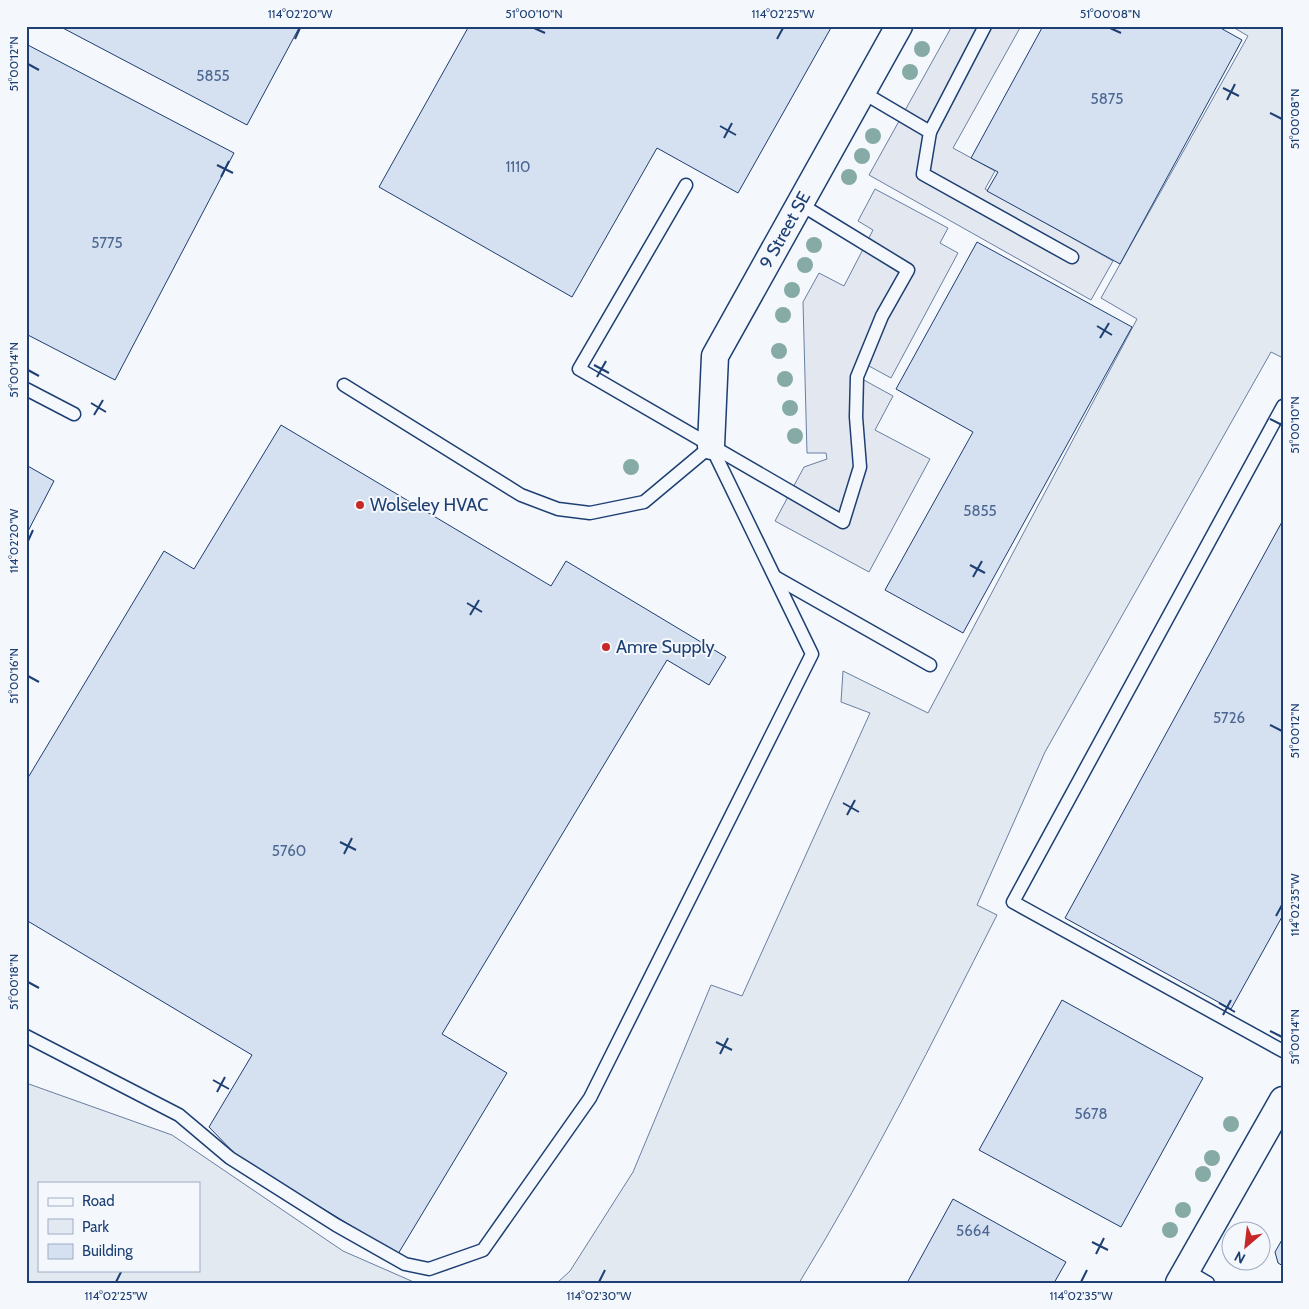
<svg xmlns="http://www.w3.org/2000/svg" width="1309" height="1309" viewBox="0 0 1309 1309" font-family="Cabin,sans-serif">
<rect width="100%" height="100%" fill="#f4f7fb"/>
<g fill="#e3e9f0" stroke="#687fa3" fill-rule="evenodd">
<path d="M 1231,26 L 1283,26 L 1283,358 L 1271,352 L 1045,752 L 977,905 L 997,915 C 934,1039 872,1164 799,1283 L 557,1283 L 570,1271 L 633,1172 L 711,985 L 742,996 L 870,713 L 841,702 L 843,671 L 928,713 L 1137,319 L 1101,298 L 1248,36 Z"/>
<path d="M 26,1083 L 172,1135 L 343,1251 L 416,1283 L 26,1283 ZM 39,1183 L 199,1183 L 199,1270 L 39,1270 Z"/>
</g>
<g fill="#e3e8f0" stroke="#687fa3">
<polygon points="952,26 1021,26 953,148 995,171 985,189 1113,261 1091,300 869,175"/>
<polygon points="875,189 948,228 940,243 958,253 891,378 869,366 862,379 893,396 875,430 930,459 869,572 775,521 804,467 827,459 826,453 807,453 803,302 819,273 844,286 873,230 858,221"/>
</g>
<g fill="#d5e0f0" stroke="#1d3f73">
<polygon points="59,26 300,26 247,125"/>
<polygon points="469,26 832,26 738,193 657,148 572,297 379,187"/>
<polygon points="1043,26 1217,26 1242,40 1120,264 987,191 998,172 971,158"/>
<polygon points="26,44 234,153 115,380 26,334"/>
<polygon points="977,242 1132,327 963,633 885,590 973,432 896,389"/>
<polygon points="281,425 551,586 566,561 726,657 709,685 667,660 442,1034 507,1073 398,1254 239,1158 209,1127 252,1055 26,920 26,781 164,551 194,569"/>
<polygon points="26,465 54,481 26,535"/>
<polygon points="1283,520 1283,915 1231,1009 1065,918"/>
<polygon points="1062,1000 1203,1078 1121,1227 979,1150"/>
<polygon points="953,1199 1066,1262 1054,1283 907,1283"/>
<polygon points="1283,1238 1283,1266 1278,1263 1275,1252"/>
</g>
<g fill="none" stroke-linecap="round" stroke-linejoin="round">
<defs>
<g id="lane">
<polyline points="862,92 930,132 923,174 1072,257"/>
<polyline points="930,132 985,26"/>
<polyline points="686,185 579,369 843,522 860,467 856,417 857,377 882,316 908,270 800,204"/>
<polyline points="344,385 521,495 558,509 590,513 644,502 711,446"/>
<polyline points="26,389 74,414"/>
<polyline points="1283,406 1013,902 1283,1051"/>
<polyline points="775,577 930,665"/>
<polyline points="26,1036 179,1115 230,1158 336,1225 405,1264 429,1269 483,1250 590,1098 812,654 711,446"/>
<polyline points="1186,1270 1208,1283"/>
</g>
<g id="street">
<polyline points="711,446 715,356 899,26"/>
<polyline points="1179,1283 1283,1100"/>
</g>
</defs>
<use href="#lane" stroke="#1d3f73" stroke-width="15"/>
<use href="#street" stroke="#1d3f73" stroke-width="29"/>
<use href="#lane" stroke="#f4f7fb" stroke-width="12"/>
<use href="#street" stroke="#f4f7fb" stroke-width="26"/>
</g>
<g fill="#86aba6">
<circle cx="922" cy="49" r="8"/>
<circle cx="910" cy="72" r="8"/>
<circle cx="873" cy="136" r="8"/>
<circle cx="862" cy="156" r="8"/>
<circle cx="849" cy="177" r="8"/>
<circle cx="814" cy="245" r="8"/>
<circle cx="805" cy="265" r="8"/>
<circle cx="792" cy="290" r="8"/>
<circle cx="783" cy="315" r="8"/>
<circle cx="779" cy="351" r="8"/>
<circle cx="785" cy="379" r="8"/>
<circle cx="790" cy="408" r="8"/>
<circle cx="795" cy="436" r="8"/>
<circle cx="631" cy="467" r="8"/>
<circle cx="1231" cy="1124" r="8"/>
<circle cx="1212" cy="1158" r="8"/>
<circle cx="1203" cy="1174" r="8"/>
<circle cx="1183" cy="1210" r="8"/>
<circle cx="1170" cy="1230" r="8"/>
</g>
<path fill="none" stroke="#1d3f73" stroke-width="2" d="M 534,28 L 545,33M 1110,28 L 1121,33M 295,39 L 300,28M 777,39 L 783,28M 28,64 L 39,70M 1223,88 L 1239,96M 1227,100 L 1235,84M 1270,113 L 1282,119M 720,126 L 736,135M 724,138 L 732,123M 217,165 L 233,173M 221,177 L 229,161M 1097,326 L 1112,335M 1100,338 L 1109,323M 594,365 L 609,373M 28,370 L 39,376M 597,377 L 606,361M 91,403 L 106,412M 94,415 L 103,400M 1270,419 L 1282,425M 28,541 L 33,530M 970,565 L 985,573M 973,577 L 982,561M 467,603 L 482,612M 470,615 L 479,600M 28,676 L 39,682M 1270,725 L 1282,731M 843,803 L 859,812M 847,815 L 855,800M 340,842 L 356,850M 344,854 L 352,838M 1276,916 L 1282,905M 28,982 L 39,988M 1219,1003 L 1235,1012M 1223,1015 L 1231,1000M 1270,1031 L 1282,1037M 716,1042 L 732,1050M 720,1054 L 728,1038M 213,1080 L 229,1089M 217,1092 L 225,1077M 1092,1242 L 1108,1250M 1096,1254 L 1104,1238M 116,1282 L 122,1270M 599,1282 L 605,1270M 1081,1282 L 1087,1270"/>
<g fill="#c62828" stroke="#f4f7fb" stroke-width="2">
<circle cx="360" cy="505" r="5"/>
<circle cx="606" cy="647" r="5"/>
</g>
<g text-anchor="middle" dominant-baseline="central" stroke-width="4" stroke-linejoin="round" paint-order="stroke">
<g font-size="15" fill="#4b6792">
<text x="213" y="76">5855</text>
<text x="1107" y="99">5875</text>
<text x="518" y="167">1110</text>
<text x="107" y="243">5775</text>
<text x="980" y="511">5855</text>
<text x="1229" y="718">5726</text>
<text x="289" y="851">5760</text>
<text x="1091" y="1114">5678</text>
<text x="973" y="1231">5664</text>
</g>
<g font-size="18" fill="#1d3f73" stroke="#f4f7fb">
<text transform="translate(785 230) rotate(-61)">9 Street SE</text>
</g>
<g font-size="18" fill="#1d3f73" stroke="#f4f7fb" text-anchor="start">
<text x="370" y="505">Wolseley HVAC</text>
<text x="616" y="647">Amre Supply</text>
</g>
</g>
<rect width="1309" height="1309" fill="none" stroke="#f4f7fb" stroke-width="55"/>
<rect x="38" y="1182" width="162" height="90" fill="#f4f7fb" stroke="#9eadc5"/>
<rect x="48" y="1198" width="25" height="8" fill="#f4f7fb" stroke="#9eadc5"/>
<text x="82" y="1206" font-size="15" fill="#1d3f73">Road</text>
<rect x="48" y="1219" width="25" height="15" fill="#e3e9f0" stroke="#9eadc5"/>
<text x="82" y="1232" font-size="15" fill="#1d3f73">Park</text>
<rect x="48" y="1244" width="25" height="15" fill="#d5e0f0" stroke="#9eadc5"/>
<text x="82" y="1256" font-size="15" fill="#1d3f73">Building</text>
<g transform="translate(1246 1246) rotate(208)"><circle r="24" fill="#f4f7fb" stroke="#9eadc5"/>
<path d="M0-4L9 19L0 12L-9 19Z" fill="#c62828"/>
<text y="-8" font-size="14" font-weight="bold" text-anchor="middle" fill="#1d3f73">N</text>
</g>
<rect x="28" y="28" width="1254" height="1254" fill="none" stroke="#1d3f73" stroke-width="2"/>
<g font-size="12" text-anchor="middle" fill="#1d3f73">
<text x="300" y="18">114°02'20"W</text>
<text x="534" y="18">51°00'10"N</text>
<text x="783" y="18">114°02'25"W</text>
<text x="1110" y="18">51°00'08"N</text>
<text transform="translate(14 64) rotate(-90)" y="4">51°00'12"N</text>
<text transform="translate(1295 119) rotate(-90)" y="4">51°00'08"N</text>
<text transform="translate(14 370) rotate(-90)" y="4">51°00'14"N</text>
<text transform="translate(1295 425) rotate(-90)" y="4">51°00'10"N</text>
<text transform="translate(14 541) rotate(-90)" y="4">114°02'20"W</text>
<text transform="translate(14 676) rotate(-90)" y="4">51°00'16"N</text>
<text transform="translate(1295 731) rotate(-90)" y="4">51°00'12"N</text>
<text transform="translate(1295 905) rotate(-90)" y="4">114°02'35"W</text>
<text transform="translate(14 982) rotate(-90)" y="4">51°00'18"N</text>
<text transform="translate(1295 1037) rotate(-90)" y="4">51°00'14"N</text>
<text x="116" y="1300">114°02'25"W</text>
<text x="599" y="1300">114°02'30"W</text>
<text x="1081" y="1300">114°02'35"W</text>
</g>
</svg>
